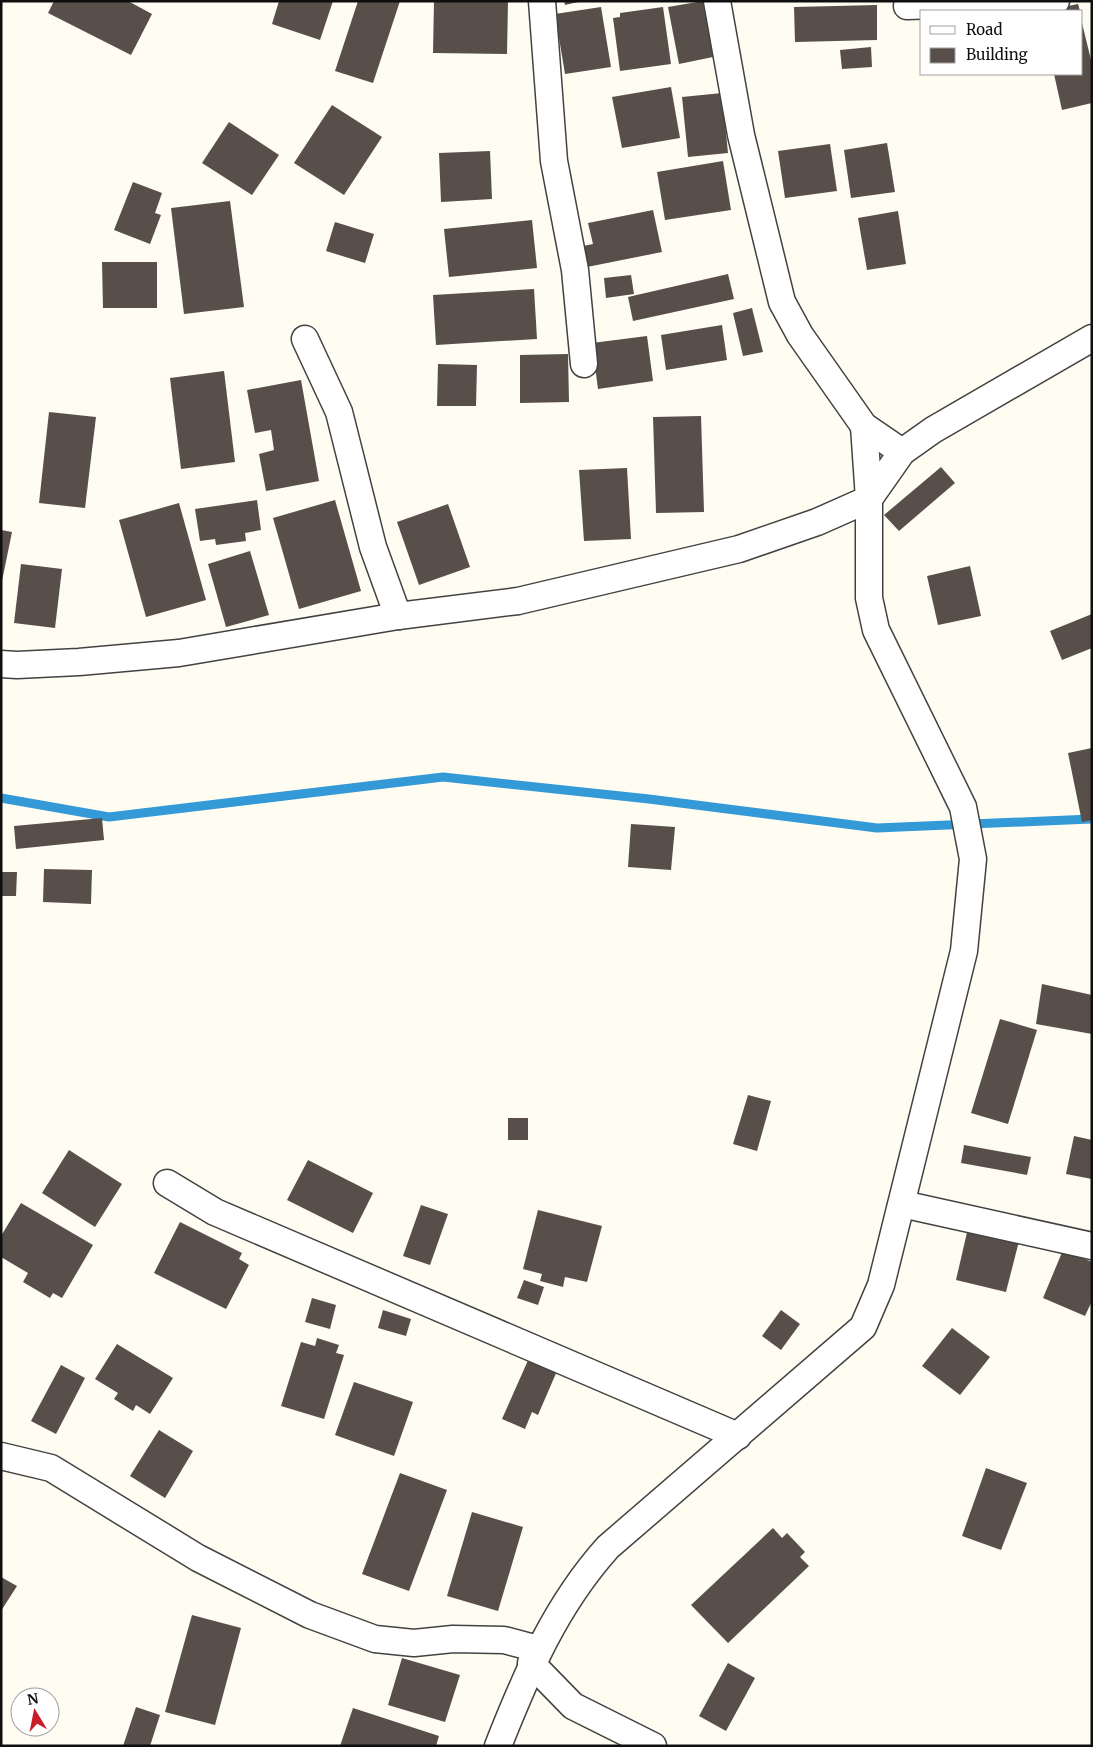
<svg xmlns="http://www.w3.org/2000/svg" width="1093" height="1747" viewBox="0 0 1093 1747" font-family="Merriweather,serif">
<rect width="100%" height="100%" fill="#fffcf1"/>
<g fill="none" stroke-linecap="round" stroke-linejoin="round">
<polyline stroke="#3399d7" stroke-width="9" points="1,798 109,817 443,777 649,799 877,828 1091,819"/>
</g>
<g fill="#584f4a">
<polygon points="54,1 128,1 152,14 131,55 48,13"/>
<polygon points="279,1 333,1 320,40 272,24"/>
<polygon points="358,1 400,1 373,83 335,71"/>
<polygon points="434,1 508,1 507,54 433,53"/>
<polygon points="564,1 578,1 578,2 565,5"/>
<polygon points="703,1 713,57 679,64 668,7"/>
<polygon points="1078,4 1080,11 1048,11 1048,10"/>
<polygon points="877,5 877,40 795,42 794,7"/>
<polygon points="601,7 611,67 565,74 555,14"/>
<polygon points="663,7 671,64 620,71 613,18 620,17 620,13"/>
<polygon points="1082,23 1092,64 1092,103 1062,110 1054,74 1082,74"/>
<polygon points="871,47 872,67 842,69 840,50"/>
<polygon points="671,87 680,138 622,148 612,97"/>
<polygon points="722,93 728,153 688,157 682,97"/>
<polygon points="332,105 382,137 344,195 294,163"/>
<polygon points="229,122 279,155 252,195 202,163"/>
<polygon points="887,143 895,192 851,198 844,150"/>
<polygon points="830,144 837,191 785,198 778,151"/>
<polygon points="490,151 492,199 441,202 439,153"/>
<polygon points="723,161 731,210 665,220 657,172"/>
<polygon points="133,182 162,193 155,213 161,215 150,244 114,230"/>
<polygon points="230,201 244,307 184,314 171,208"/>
<polygon points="653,210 662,252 587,267 583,246 593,244 588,223"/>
<polygon points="898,211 906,264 867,270 858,218"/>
<polygon points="532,220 537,268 449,277 444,229"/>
<polygon points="335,222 374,234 365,263 326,251"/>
<polygon points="102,262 157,262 157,308 103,308"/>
<polygon points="728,274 734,299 633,321 628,297"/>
<polygon points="631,275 634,294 606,298 604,278"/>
<polygon points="534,289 537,339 436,345 433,295"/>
<polygon points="752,308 763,352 743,356 733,313"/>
<polygon points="722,325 727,360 666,370 661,335"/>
<polygon points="647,336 653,381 598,389 592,343"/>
<polygon points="568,354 569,402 520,403 520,355"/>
<polygon points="438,364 477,365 476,406 437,406"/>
<polygon points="224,371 235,462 181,469 170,378"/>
<polygon points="301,380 319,481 266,491 259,454 274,450 271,430 255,433 247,390"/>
<polygon points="49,412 96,417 85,508 39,503"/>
<polygon points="701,416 704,512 656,513 653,417"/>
<polygon points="941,467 955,483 899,531 884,515"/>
<polygon points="627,468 631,539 584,541 579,470"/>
<polygon points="257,500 261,530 245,533 246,541 216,545 215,539 200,541 195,509"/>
<polygon points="335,500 361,591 299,609 273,518"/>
<polygon points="179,503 206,600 146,617 119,520"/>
<polygon points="448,504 470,567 419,585 397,522"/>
<polygon points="1,530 12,532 2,581 1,581"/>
<polygon points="250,551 269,615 226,627 208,564"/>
<polygon points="21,564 62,569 55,628 14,623"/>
<polygon points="970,566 981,616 938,625 927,576"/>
<polygon points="1092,614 1092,648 1062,660 1050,631"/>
<polygon points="1092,748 1092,820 1082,822 1068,753"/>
<polygon points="102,818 104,840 16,849 14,826"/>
<polygon points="631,824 675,827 671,870 628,867"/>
<polygon points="44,869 92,870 91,904 43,902"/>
<polygon points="1,872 17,872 16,896 1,896"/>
<polygon points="1042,984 1092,995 1092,1034 1036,1024"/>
<polygon points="1000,1019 1037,1030 1008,1124 971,1113"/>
<polygon points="748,1095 771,1101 757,1151 733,1144"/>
<rect x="508" y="1118" width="20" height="22"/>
<polygon points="1074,1136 1092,1140 1092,1179 1066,1174"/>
<polygon points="964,1145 1031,1157 1027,1175 961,1163"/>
<polygon points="69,1150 122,1184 95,1227 42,1193"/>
<polygon points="308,1160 373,1193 353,1233 287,1200"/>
<polygon points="21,1203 93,1245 62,1298 53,1293 50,1298 23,1282 28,1273 1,1257 1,1236"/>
<polygon points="421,1205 448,1214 430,1265 403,1256"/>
<polygon points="538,1210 602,1226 587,1282 565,1277 563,1287 540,1281 542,1274 523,1269"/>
<polygon points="180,1222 242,1253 239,1259 249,1265 226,1309 154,1273"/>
<polygon points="968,1228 1019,1241 1006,1292 956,1280"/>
<polygon points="1063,1250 1092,1262 1092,1301 1085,1316 1043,1298"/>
<polygon points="524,1280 544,1287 538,1305 517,1298"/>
<polygon points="312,1298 336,1305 330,1329 305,1322"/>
<polygon points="383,1310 411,1319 406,1336 378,1328"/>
<polygon points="781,1310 800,1324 781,1350 762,1336"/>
<polygon points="952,1328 990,1357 960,1395 922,1366"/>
<polygon points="317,1338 339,1345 336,1353 344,1355 324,1419 281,1406 301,1342 315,1346"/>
<polygon points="117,1344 173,1378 150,1414 136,1405 133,1411 114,1399 118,1393 95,1379"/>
<polygon points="529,1358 557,1371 538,1415 532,1412 525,1429 502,1419"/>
<polygon points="61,1365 85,1378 56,1434 31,1421"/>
<polygon points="354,1382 413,1402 394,1456 335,1435"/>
<polygon points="159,1430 193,1451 165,1498 130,1476"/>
<polygon points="986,1468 1027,1483 1001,1550 962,1536"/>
<polygon points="400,1473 447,1490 409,1591 362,1574"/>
<polygon points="472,1512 523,1527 498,1611 447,1596"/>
<polygon points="773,1528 782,1538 787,1533 805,1552 800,1557 809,1566 728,1643 691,1605"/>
<polygon points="1,1577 17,1586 1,1611"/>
<polygon points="192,1615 241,1628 215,1725 165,1712"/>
<polygon points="402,1658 460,1675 445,1722 388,1705"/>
<polygon points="728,1663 755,1678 726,1731 699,1716"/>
<polygon points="136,1707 160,1715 150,1746 123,1746"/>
<polygon points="353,1708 439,1736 436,1746 340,1746"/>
</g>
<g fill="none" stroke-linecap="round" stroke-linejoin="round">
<defs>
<g id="street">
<polyline points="542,1 554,161 575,270 584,364"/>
<polyline points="717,1 741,135 782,302 800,335 864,426 902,452"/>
<polyline points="907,6 1056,1"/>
<polyline points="305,339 339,412 373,547 398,616"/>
<polyline points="1,664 17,665 79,662 179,653 398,616 518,601 739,549 817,522 869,499 864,426"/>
<polyline points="167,1183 215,1212 738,1436"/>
<polyline points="902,1204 1092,1246"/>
<polyline points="1,1456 51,1468 198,1558 310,1615 375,1639 414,1643 453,1639 504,1640 538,1649"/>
<polyline points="531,1663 573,1706 653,1746"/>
<path d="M 498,1746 C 527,1673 555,1606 608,1547 L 863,1327 L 881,1285 L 964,951 L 973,859 L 963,807 L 876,630 L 869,598 L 869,499 L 902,452 L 933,430 L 1092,338"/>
</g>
</defs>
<use href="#street" stroke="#424242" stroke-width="29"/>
<use href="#street" stroke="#fff" stroke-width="26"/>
</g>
<rect width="1093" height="1747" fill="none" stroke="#0f0f0f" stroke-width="5"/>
<rect x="920" y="10" width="162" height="65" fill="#ffffff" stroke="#9f9f9f"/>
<rect x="930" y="26" width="25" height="8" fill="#ffffff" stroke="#9f9f9f"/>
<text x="966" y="35" font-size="15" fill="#0f0f0f">Road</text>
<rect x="930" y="48" width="25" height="15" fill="#584f4a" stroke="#9f9f9f"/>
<text x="966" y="60" font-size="15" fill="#0f0f0f">Building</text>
<g transform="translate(35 1712) rotate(350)"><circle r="24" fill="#ffffff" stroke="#9f9f9f"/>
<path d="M0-4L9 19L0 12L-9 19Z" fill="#c91c28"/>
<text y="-8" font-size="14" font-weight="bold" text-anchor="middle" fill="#0f0f0f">N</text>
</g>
</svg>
